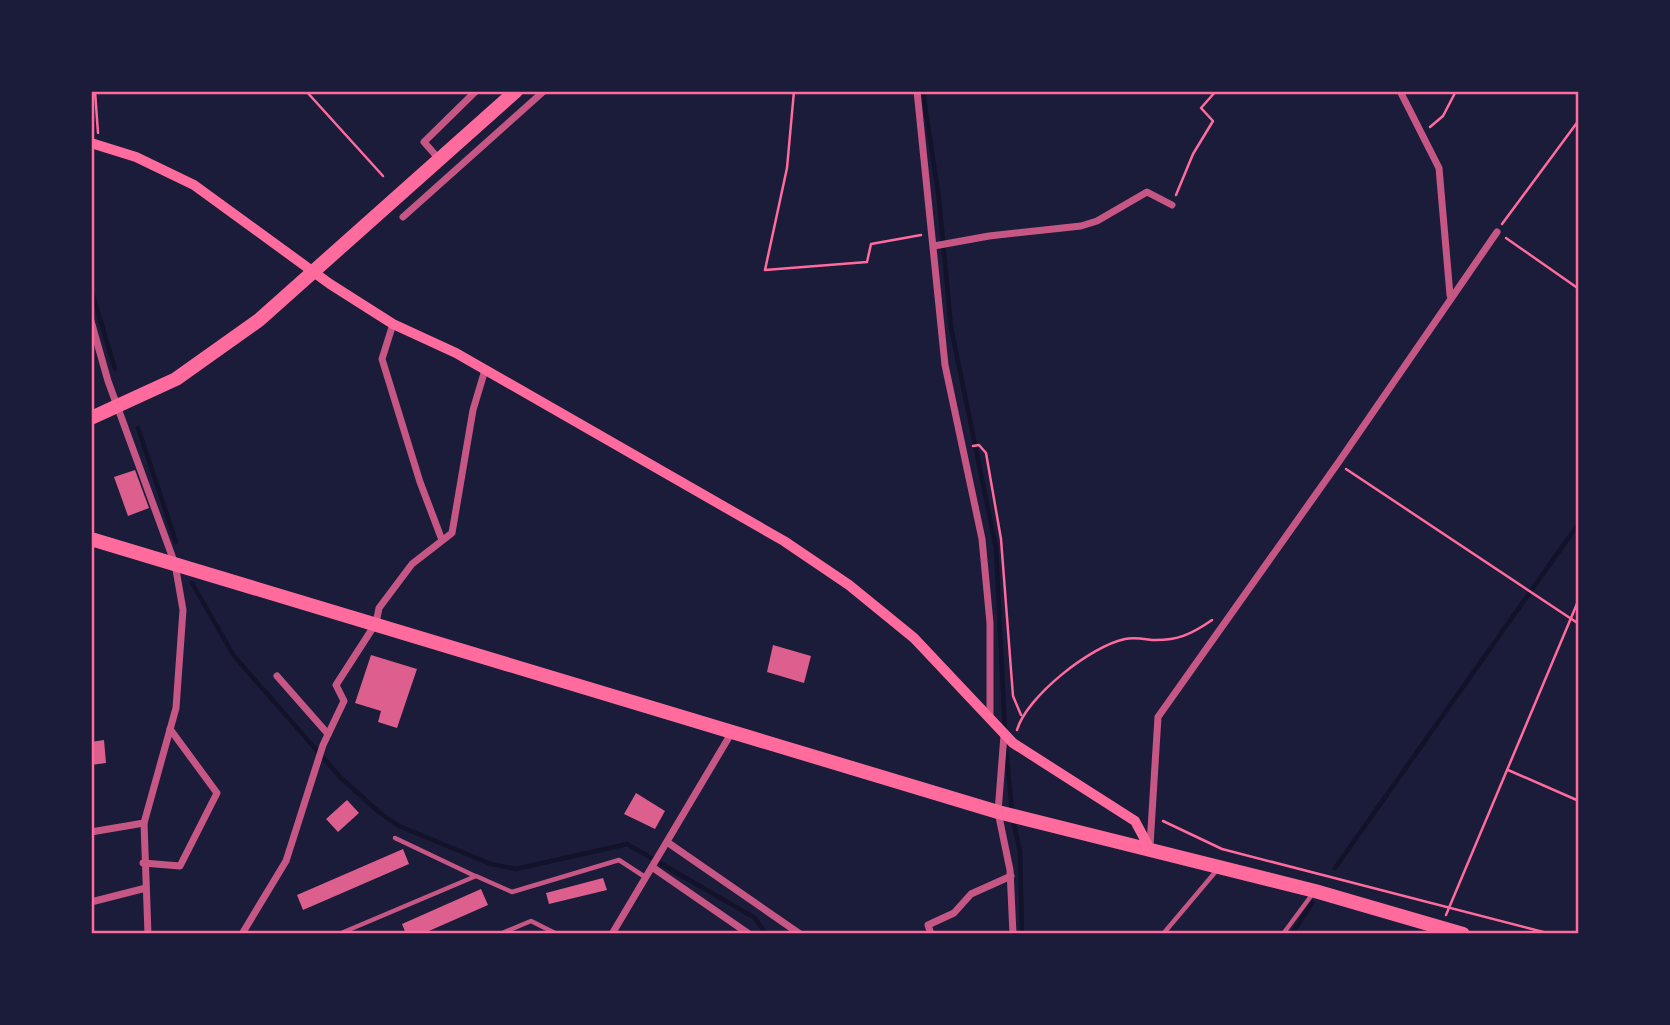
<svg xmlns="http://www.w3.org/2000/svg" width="1670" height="1025" viewBox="0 0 1670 1025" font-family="Spectral,serif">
<rect width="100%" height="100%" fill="#1b1b3a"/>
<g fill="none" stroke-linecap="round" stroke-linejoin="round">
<g stroke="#12122b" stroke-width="4.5">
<polyline points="923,91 939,199 951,327 996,548 1005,732"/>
<polyline points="91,289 115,369"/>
<polyline points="138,428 176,542"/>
<polyline points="192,583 234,656 341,778 380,813 399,826 491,864 516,869 627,844 755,918 766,934"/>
<polyline points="1006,747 1012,812"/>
<polyline points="1013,820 1020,852 1022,934"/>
<polyline points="1335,868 1579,523"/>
<polyline points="1292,934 1312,903"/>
</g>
</g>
<g fill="#dd5f8e">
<polygon points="135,470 149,508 128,516 114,477"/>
<polygon points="773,645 811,656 804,683 767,672"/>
<polygon points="371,655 417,669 397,728 378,722 381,711 355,703"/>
<polygon points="104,740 106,763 91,765 91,742"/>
<polygon points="636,793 665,811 655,829 624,814"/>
<polygon points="347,800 359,813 338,832 326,819"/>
<polygon points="403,849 409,864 303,910 297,895"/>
<polygon points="603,878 607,890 549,904 546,893"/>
<polygon points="481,889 488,905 422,934 406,934 402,924"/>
</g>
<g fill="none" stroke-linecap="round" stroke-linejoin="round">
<g stroke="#ff6b9d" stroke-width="2.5">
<polyline points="95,91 98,133"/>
<polyline points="306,91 383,176"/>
<polyline points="794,91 787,168 765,270 867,262 871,244 921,235"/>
<polyline points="1430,127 1443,116 1456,91"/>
<polyline points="1176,195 1193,154 1213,121 1201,108 1216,91"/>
<polyline points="1502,224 1579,120"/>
<polyline points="1506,238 1579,289"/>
<polyline points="973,446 979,445 986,453 1001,539 1013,696 1021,715"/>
<polyline points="1346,469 1579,624"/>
<path d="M 1017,730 C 1027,696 1091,646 1125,639 C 1134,637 1144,639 1152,640 C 1177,641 1192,634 1212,620"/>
<polyline points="1508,770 1579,801"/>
<polyline points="1163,821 1222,849 1551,934"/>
<polyline points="1446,915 1579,599"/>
</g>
<g stroke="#c65784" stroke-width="4.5">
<polyline points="395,838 475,876"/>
<polyline points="339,934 476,876 512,892 619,860 645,877"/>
<polyline points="500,934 531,921 557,934"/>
<polyline points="1163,934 1217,870"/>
<polyline points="1283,934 1314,892"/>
</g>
<g stroke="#c65784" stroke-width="7">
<polyline points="917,91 945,365 982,539 990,623 990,718"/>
<polyline points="1400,91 1439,168 1450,295"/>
<polyline points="439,159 424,142 476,91"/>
<polyline points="403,217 544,91"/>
<polyline points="934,246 989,236 1081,226 1097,221 1147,192 1172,205"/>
<polyline points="91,321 108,381 175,564 183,610 176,708 144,823 148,934"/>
<polyline points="393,324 382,359 420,482 442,540"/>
<polyline points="277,676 328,734"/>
<polyline points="1004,735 998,812 1010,870 1013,934"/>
<polyline points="91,832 144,823"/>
<polyline points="667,842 800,934"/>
<polyline points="1150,845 1158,717 1338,463 1497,232"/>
<polyline points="143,863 180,866 217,793 170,729"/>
<polyline points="652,867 749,934"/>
<polyline points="91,902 146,888"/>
<polyline points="242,934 286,861 323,745 344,701 336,685 376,623 379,608 412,564 452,533 473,410 485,370"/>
<polyline points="612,934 732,732"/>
<polyline points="931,934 928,925 954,913 971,894 1011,876"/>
</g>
<polyline stroke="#ff6b9d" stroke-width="10" points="91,143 136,157 194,185 330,284 393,324 456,353 784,541 849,585 914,638 1013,743 1135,821 1150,849"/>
<g stroke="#ff6b9d" stroke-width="14">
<polyline points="91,418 176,379 259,320 516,91"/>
<polyline points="91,539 998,812 1315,891 1463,934"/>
</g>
</g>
<rect width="1670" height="1025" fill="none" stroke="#1b1b3a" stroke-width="186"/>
<rect x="93" y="93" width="1484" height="839" fill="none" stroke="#ff6b9d" stroke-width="2.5"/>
</svg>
